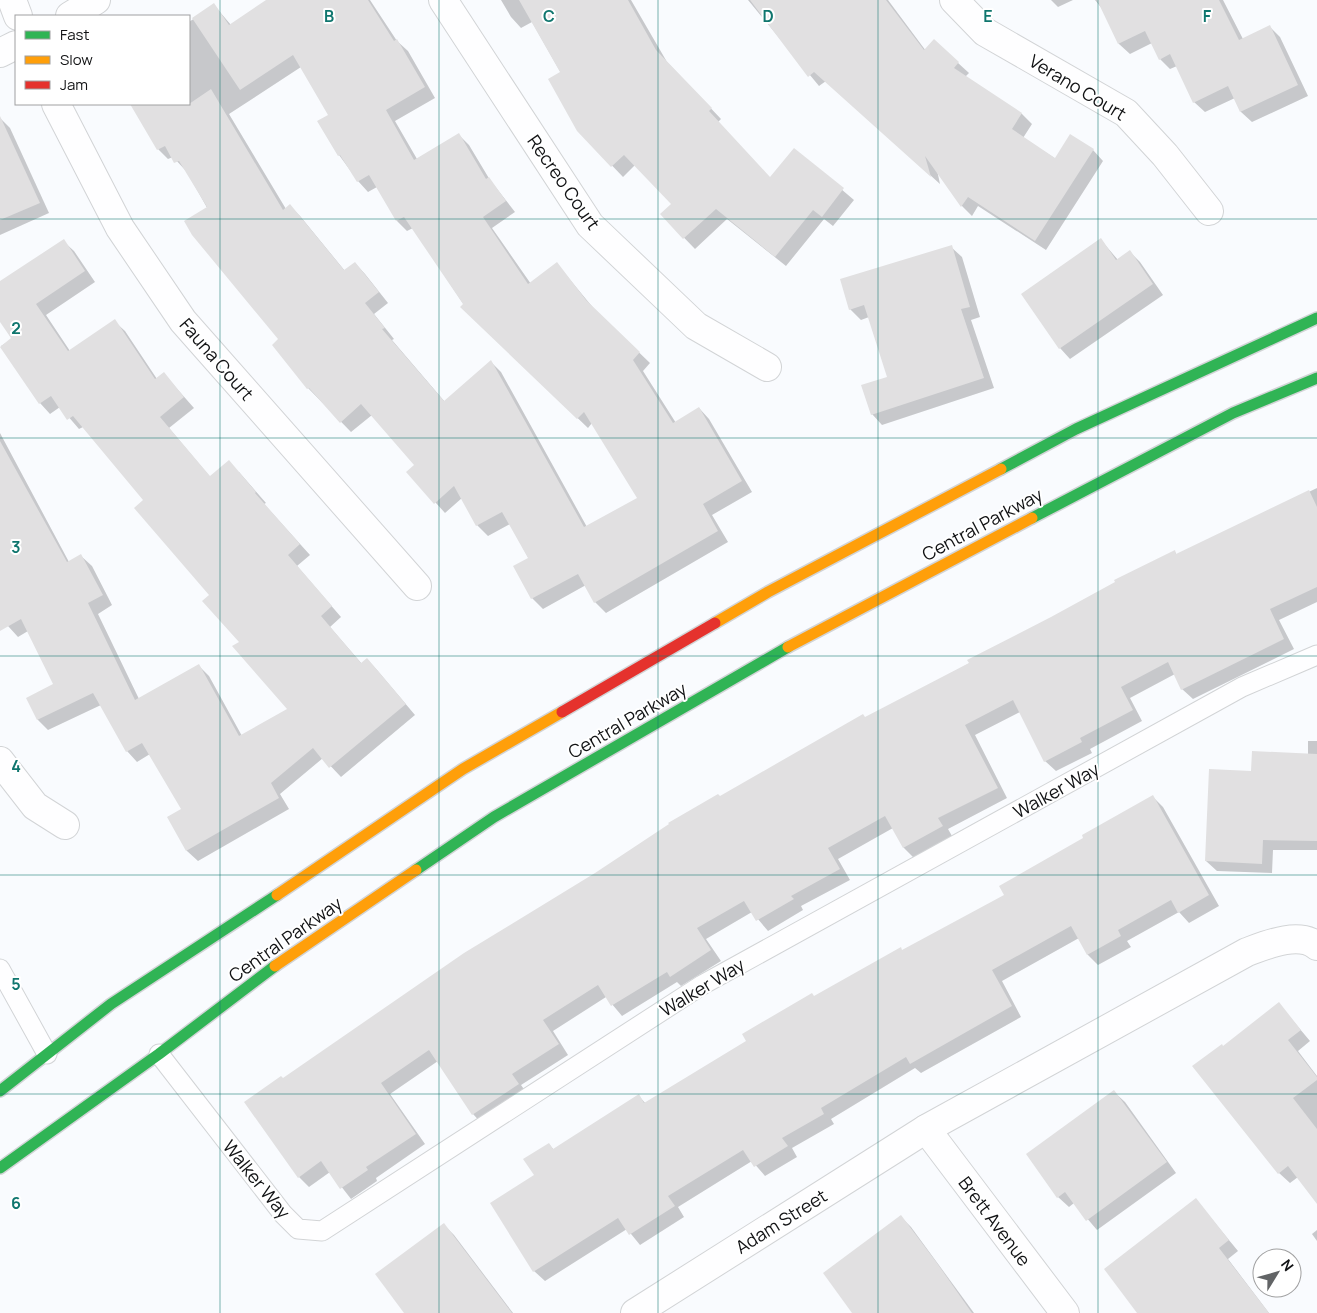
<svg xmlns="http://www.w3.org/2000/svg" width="1317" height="1313" viewBox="0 0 1317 1313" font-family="Manrope,sans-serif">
<rect width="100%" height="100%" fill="#f9fbfe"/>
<g fill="#0003" fill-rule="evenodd">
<path d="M 269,0 L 370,0 L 397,41 L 408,51 L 435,98 L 395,121 L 417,159 L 459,135 L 469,145 L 490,180 L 515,212 L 492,228 L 531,284 L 557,264 L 595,310 L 650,363 L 643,371 L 676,423 L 699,408 L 709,419 L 752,492 L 712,515 L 728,542 L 606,613 L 595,602 L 586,585 L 543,609 L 532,598 L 515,566 L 529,559 L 510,524 L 488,536 L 477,525 L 462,498 L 445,513 L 408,472 L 416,466 L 372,415 L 351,432 L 308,388 L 187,172 L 173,157 L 168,159 L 158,149 L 131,104 L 189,104 L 189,22 L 214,5 L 231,25 ZM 301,67 L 329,115 L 339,155 L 358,181 L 368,192 L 377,187 L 397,221 L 407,231 L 413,228 L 472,317 L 588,428 L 592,423 L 639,498 L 587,527 L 501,372 L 491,362 L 445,402 L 392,340 L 394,339 L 374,314 L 388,303 L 365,274 L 355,263 L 345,271 L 300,216 L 290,206 L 286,209 L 229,114 Z"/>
<polygon points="501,0 631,0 667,62 721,119 718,122 770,179 794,149 854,200 833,226 824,219 786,266 727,219 695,249 661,214 673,204 635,165 623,177 578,130 561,73 532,22 521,28 511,17"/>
<polygon points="748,0 888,0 926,51 934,41 969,73 965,77 1022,114 1032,124 1023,138 1056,159 1093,150 1103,161 1046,250 978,206 972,216 962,206 937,170 940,184 826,81 819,86"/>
<polygon points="1051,0 1073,0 1058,7"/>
<polygon points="1095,0 1223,0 1243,39 1270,27 1280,37 1308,96 1252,122 1241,112 1235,98 1205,112 1194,102 1177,66 1170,69 1160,59 1152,43 1130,54 1119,44 1104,11"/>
<polygon points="0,118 10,128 49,213 0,235"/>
<polygon points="1101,240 1118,260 1130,252 1140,262 1163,295 1070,359 1060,348"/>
<polygon points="63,241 74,251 95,282 46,315 70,351 114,321 125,331 157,379 164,374 194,408 169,428 210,477 239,472 266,503 264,504 310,555 297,566 341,617 330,627 362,664 367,659 377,670 415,715 341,777 323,758 280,794 289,809 198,861 187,851 168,817 183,809 150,754 137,762 127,751 101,705 48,730 38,720 28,698 55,685 28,631 18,637 8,626 0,613 0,433 69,562 81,556 92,566 112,605 98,614 139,699 199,666 209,676 242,736 289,709 145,500 83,427 79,429 60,407 50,414 40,403 1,346 12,339 0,320 0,283"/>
<polygon points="951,247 962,257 980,317 971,320 994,388 882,425 872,414 889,377 869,317 861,320 850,309"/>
<polygon points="1317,488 1317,602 1279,620 1294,649 1193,699 1182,689 1175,674 1130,698 1142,721 1090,749 1092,753 1056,771 1045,761 1020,712 975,735 1007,798 948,829 952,836 914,858 904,848 893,828 838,859 850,880 801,906 803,910 768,931 752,912 706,939 721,961 681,986 677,982 622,1016 606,997 553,1031 568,1055 521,1085 528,1095 483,1125 473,1114 438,1061 390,1094 425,1144 376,1178 377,1181 351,1199 330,1172 309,1187 299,1177 283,1079 720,798 1175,552 1177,555"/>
<polygon points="1308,741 1317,741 1317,850 1273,850 1272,873 1217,871 1206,861 1252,773 1308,755"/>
<polygon points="1153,797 1163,807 1219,906 1189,923 1179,912 1127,941 1131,947 1098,965 1088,955 1079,938 1002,981 1021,1017 921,1073 915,1068 831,1119 834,1124 792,1148 797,1157 765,1176 752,1161 678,1207 684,1217 640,1245 627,1229 545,1281 534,1271 536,1175 549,1144 554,1150 639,1096 646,1104 748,1042 815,997 1005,896 1085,839"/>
<polygon points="1279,1004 1310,1041 1298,1051 1317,1076 1317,1202 1298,1177 1290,1183 1279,1173 1224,1047"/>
<polygon points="1114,1092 1125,1102 1176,1173 1097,1230 1074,1203 1069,1207 1058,1197"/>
<polygon points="1196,1200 1238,1251 1228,1259 1269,1313 1139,1313"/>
<polygon points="900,1216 911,1227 974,1313 853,1313"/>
<polygon points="443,1224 454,1235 513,1313 405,1313"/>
<polygon points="1317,1230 1317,1241 1312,1234"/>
</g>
<g fill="#e1e0e1">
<polygon points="266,0 368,0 394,41 397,39 425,87 386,110 414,160 459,133 486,179 489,177 506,201 483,217 528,284 557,262 586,300 640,352 633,360 673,423 699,407 742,481 703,504 718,531 594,603 578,574 531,599 513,566 528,558 502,512 476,526 454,486 434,504 406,472 414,465 361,404 340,423 309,388 307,389 272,345 278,339 192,235 184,221 207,207 179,161 174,163 165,146 157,150 130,104 189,104 211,89 283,210 290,204 344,270 355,262 379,292 365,303 385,328 382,329 444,401 491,360 584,527 637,498 584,412 577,419 460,307 463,304 404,217 396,221 369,175 357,182 340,155 338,156 317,121 328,115 293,55 240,90 192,18 214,3 229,25"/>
<polygon points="519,0 628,0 656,50 712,108 709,111 770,177 794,148 844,188 822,217 813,210 775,257 716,209 683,239 660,214 671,204 624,155 611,167 577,131 548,79 560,72"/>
<polygon points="750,0 886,0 924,50 934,39 959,62 954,68 1022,113 1012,129 1055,158 1070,134 1094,149 1035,241 968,197 961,207 925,156 931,177 814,72 808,77"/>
<polygon points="1097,0 1219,0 1239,40 1270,25 1298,85 1240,112 1228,86 1193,103 1170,54 1159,60 1145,31 1118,44"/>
<polygon points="0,116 40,203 0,220"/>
<polygon points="1101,238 1116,260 1130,250 1153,284 1059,349 1021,294"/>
<polygon points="64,239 85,271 36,304 68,351 115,319 155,379 164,372 184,397 160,417 210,476 229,460 256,492 255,493 300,544 288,555 332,606 321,616 361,663 367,658 406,704 329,768 313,748 271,783 279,798 186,851 167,817 181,809 142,743 126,752 93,693 37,720 26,698 53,684 21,619 0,631 0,441 67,562 81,554 103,595 88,603 135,700 199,664 239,736 287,709 232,646 239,642 202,601 209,595 134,508 143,500 73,416 67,420 51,396 39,404 0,347 11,338 0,322 0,281"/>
<polygon points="952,245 970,307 961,309 984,378 871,415 861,385 887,377 864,305 849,310 840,279"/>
<polygon points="1309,490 1317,507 1317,587 1270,609 1284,639 1181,690 1168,662 1121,687 1133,710 1080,738 1082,742 1044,762 1013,700 965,725 998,788 938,818 943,826 903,848 885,816 828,848 840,869 791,896 794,899 756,921 744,901 697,928 711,950 670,977 667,972 611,1006 598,985 543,1020 559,1044 512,1074 519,1084 472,1115 429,1050 381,1083 416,1134 366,1167 368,1170 340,1189 321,1161 298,1178 244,1102 281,1076 283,1078 464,953 595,873 669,824 668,823 718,794 720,796 863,714 865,717 969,663 967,660 1051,617 1115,582 1114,580 1175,550 1176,554"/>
<polygon points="1252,751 1317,754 1317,841 1263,840 1262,864 1205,861 1209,769 1251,771"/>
<polygon points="1153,795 1209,895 1178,913 1171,900 1118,930 1121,936 1087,955 1071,926 992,970 1012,1006 910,1064 906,1057 821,1108 824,1114 782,1138 788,1146 754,1167 743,1150 668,1196 675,1206 629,1235 618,1218 533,1272 490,1203 534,1175 523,1159 549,1143 553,1149 639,1094 644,1103 746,1041 742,1034 812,993 814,996 901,947 902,950 1004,895 999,886 1083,838 1082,835"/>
<polygon points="1279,1002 1301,1030 1288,1040 1317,1077 1317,1080 1293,1098 1317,1129 1317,1204 1288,1166 1278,1174 1192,1066 1222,1044 1223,1046"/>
<polygon points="1114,1090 1167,1162 1086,1221 1065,1192 1057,1198 1026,1154"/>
<polygon points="1196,1198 1229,1240 1219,1248 1269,1313 1137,1313 1104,1269"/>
<polygon points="901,1215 937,1263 972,1313 852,1313 823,1273"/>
<polygon points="444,1223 512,1313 404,1313 375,1274"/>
</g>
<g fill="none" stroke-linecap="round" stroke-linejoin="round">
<defs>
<g id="lane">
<polyline points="0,969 47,1054"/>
<polyline points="159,1054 283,1214 298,1229 322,1231 702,985 1242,687 1317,655"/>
</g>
<g id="street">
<polyline points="12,0 18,16"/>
<polyline points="443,0 590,225 696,326 767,367"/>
<polyline points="954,0 985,32 1126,113 1165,155 1209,211"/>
<polyline points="70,16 96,0"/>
<polyline points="0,53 16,45"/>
<polyline points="56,104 120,228 183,321 417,586"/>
<polyline points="0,761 35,806 65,825"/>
<polyline points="926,1129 1065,1313"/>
<path d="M 635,1313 L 926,1129 L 1247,952 C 1266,945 1299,931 1317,946"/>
</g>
<g id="fast">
<polyline points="1001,469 1076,429 1317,318"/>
<polyline points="1032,518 1233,413 1317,378"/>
<polyline points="416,870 494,817 788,647"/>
<polyline points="0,1091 111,1004 277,895"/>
<polyline points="0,1168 159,1054 275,966"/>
</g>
<g id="slow">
<polyline points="715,623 768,592 1001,469"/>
<polyline points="788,647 1032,518"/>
<polyline points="277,895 463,769 562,712"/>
<polyline points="275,966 416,870"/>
</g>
<polyline id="jam" points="562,712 715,623"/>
</defs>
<use href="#lane" stroke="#d2d4d6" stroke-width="21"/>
<use href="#street" stroke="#d2d4d6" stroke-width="30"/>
<use href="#fast" stroke="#d2d4d6" stroke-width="14"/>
<use href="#slow" stroke="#d2d4d6" stroke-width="14"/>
<use href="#jam" stroke="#d2d4d6" stroke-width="14"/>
<use href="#lane" stroke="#fefeff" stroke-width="19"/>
<use href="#street" stroke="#fefeff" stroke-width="28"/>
<use href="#fast" stroke="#30b455" stroke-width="11"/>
<use href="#slow" stroke="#ff9f0a" stroke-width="11"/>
<use href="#jam" stroke="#e5322d" stroke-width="11"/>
</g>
<path fill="none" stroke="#0f766e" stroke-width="1" stroke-opacity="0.55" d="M 220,0 L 220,1313M 439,0 L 439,1313M 658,0 L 658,1313M 878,0 L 878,1313M 1098,0 L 1098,1313M 0,219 L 1317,219M 0,438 L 1317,438M 0,656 L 1317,656M 0,875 L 1317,875M 0,1094 L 1317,1094"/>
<g text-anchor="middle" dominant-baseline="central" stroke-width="4" stroke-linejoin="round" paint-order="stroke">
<g font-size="18" fill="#111214" stroke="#fff">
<text transform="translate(1078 87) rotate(31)">Verano Court</text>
<text transform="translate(564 182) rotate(55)">Recreo Court</text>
<text transform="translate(217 359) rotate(49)">Fauna Court</text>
<text transform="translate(982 524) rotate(-28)">Central Parkway</text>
<text transform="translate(627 720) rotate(-30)">Central Parkway</text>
<text transform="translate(1056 790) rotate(-29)">Walker Way</text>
<text transform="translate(285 939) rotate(-35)">Central Parkway</text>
<text transform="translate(702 987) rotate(-31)">Walker Way</text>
<text transform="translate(257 1179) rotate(51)">Walker Way</text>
<text transform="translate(781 1221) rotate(-32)">Adam Street</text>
<text transform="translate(995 1221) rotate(53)">Brett Avenue</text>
</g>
</g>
<g font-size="16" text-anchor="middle" font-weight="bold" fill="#0f766e" stroke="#fff" stroke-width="4" stroke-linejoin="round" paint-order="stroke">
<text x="329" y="22">B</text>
<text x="549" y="22">C</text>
<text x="768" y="22">D</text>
<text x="988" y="22">E</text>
<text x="1207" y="22">F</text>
<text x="16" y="334">2</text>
<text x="16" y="553">3</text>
<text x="16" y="772">4</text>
<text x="16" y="990">5</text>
<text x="16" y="1209">6</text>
</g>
<rect x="15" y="15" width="175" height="90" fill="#ffffff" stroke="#a0a0a1"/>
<rect x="25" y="31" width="25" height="8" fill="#30b455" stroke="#a0a0a1"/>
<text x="60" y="40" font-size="15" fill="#111214">Fast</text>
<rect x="25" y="56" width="25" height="8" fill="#ff9f0a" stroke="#a0a0a1"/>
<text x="60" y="65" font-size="15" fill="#111214">Slow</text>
<rect x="25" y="81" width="25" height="8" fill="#e5322d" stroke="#a0a0a1"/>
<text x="60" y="90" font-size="15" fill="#111214">Jam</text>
<g transform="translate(1277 1273) rotate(53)"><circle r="24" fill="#ffffff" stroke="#a0a0a1"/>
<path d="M0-4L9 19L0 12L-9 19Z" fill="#626466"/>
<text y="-8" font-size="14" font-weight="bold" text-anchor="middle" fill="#111214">N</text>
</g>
</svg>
